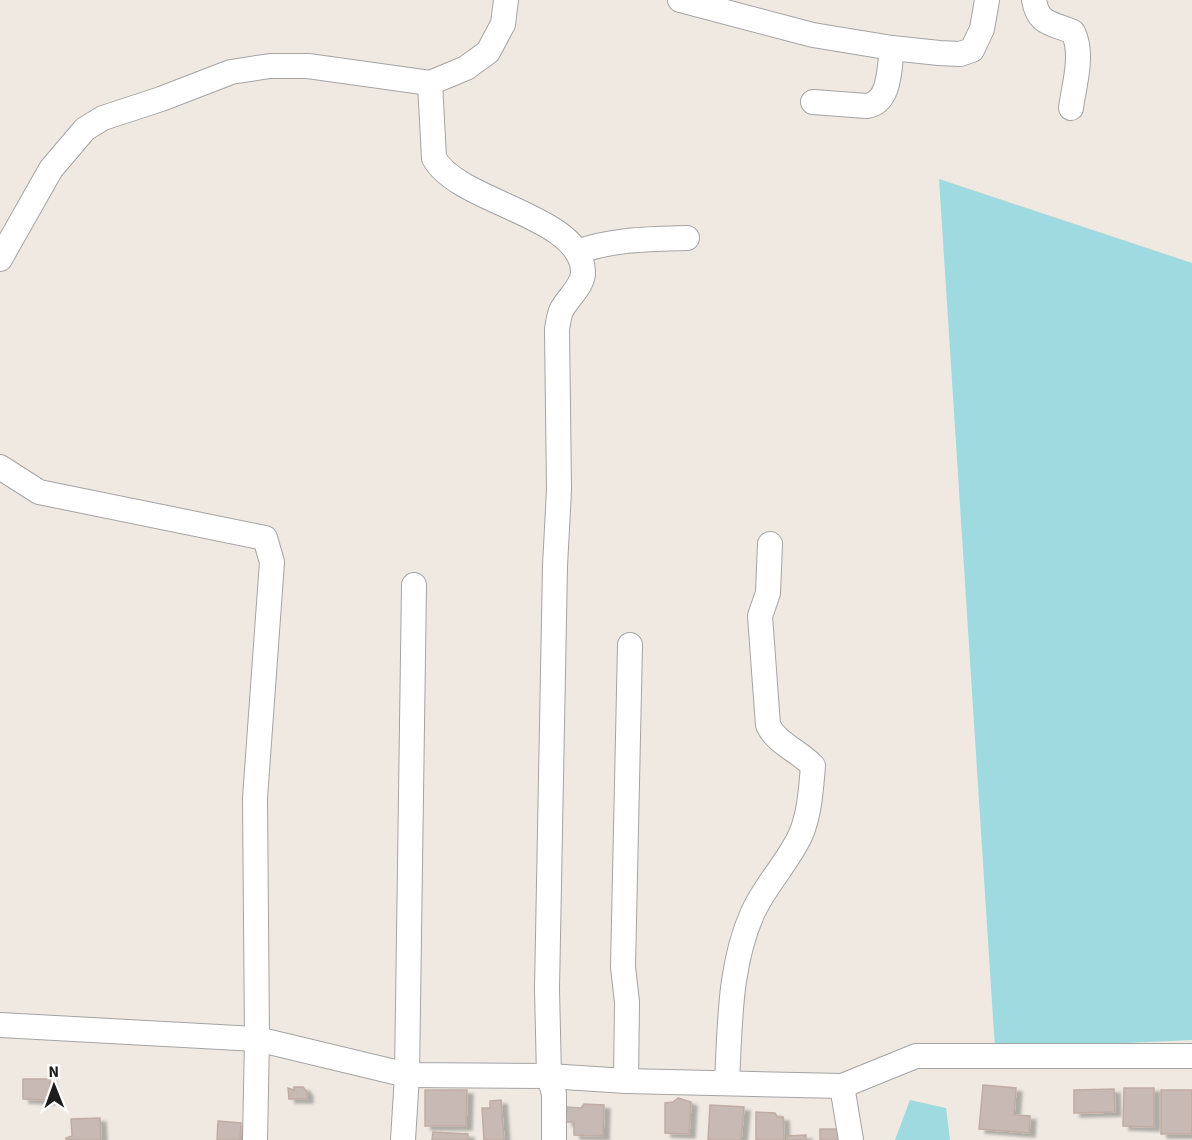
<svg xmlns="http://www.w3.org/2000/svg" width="1192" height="1140" viewBox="0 0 1192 1140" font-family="'Source Sans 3',sans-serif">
<defs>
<filter id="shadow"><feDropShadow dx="6" dy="4" stdDeviation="1.5" flood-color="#0004"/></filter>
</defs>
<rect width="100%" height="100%" fill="#efe9e2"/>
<g fill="#9fdae0">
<polygon points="939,179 1192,263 1192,1040 995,1049"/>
<polygon points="910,1100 946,1108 950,1140 895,1140"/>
</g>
<g fill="#c7bab5" stroke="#c1aca3" stroke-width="1.5" filter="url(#shadow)">
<polygon points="23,1079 50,1079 50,1100 23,1099"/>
<polygon points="983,1085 1016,1088 1014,1115 1030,1116 1029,1133 979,1129"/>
<polygon points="294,1087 303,1087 307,1092 307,1099 289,1099 288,1088 294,1090"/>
<polygon points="1124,1088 1154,1088 1154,1127 1123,1126"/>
<polygon points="1114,1089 1115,1112 1074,1113 1074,1090"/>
<polygon points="425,1090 467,1090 466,1126 425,1126"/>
<rect x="1161" y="1090" width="31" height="44"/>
<polygon points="678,1098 691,1102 689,1134 665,1133 665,1103 673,1102"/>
<polygon points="501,1100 504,1140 484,1140 482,1108 490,1108 490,1101"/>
<polygon points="584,1104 604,1105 603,1136 574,1135 574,1122 566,1122 567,1107 581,1108"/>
<polygon points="710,1105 744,1107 741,1140 708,1140"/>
<polygon points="756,1112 775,1113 777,1117 783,1117 784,1140 756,1140"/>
<polygon points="100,1118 101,1140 66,1140 66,1138 72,1136 71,1119"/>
<polygon points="218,1121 241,1123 240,1140 217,1140"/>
<polygon points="820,1129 839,1129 840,1140 820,1140"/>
<polygon points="433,1132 468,1134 468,1140 432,1140"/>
<polygon points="806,1135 806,1140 787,1140 787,1136"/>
</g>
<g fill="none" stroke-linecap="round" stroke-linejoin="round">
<defs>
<g id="minor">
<polyline points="680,0 813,35 892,48 939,53 960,54 972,50 982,29 987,0"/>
<path d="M 1034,0 C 1038,25 1053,23 1073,32 C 1084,54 1074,85 1071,108"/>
<path d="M 430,83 L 434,158 C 458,203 581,215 583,271 C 584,286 567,298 561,311 C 559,316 558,323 557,329 L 559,490 L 555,566 L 547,989 L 549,1076 L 554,1094 L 554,1140"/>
<path d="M 813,102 L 867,106 C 891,102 889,67 892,48"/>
<path d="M 577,252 C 613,239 649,239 687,238"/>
<polyline points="0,259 51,169 85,129 103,118 161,99 231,72 270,66 308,66 430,83 466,68 488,52 503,24 506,0"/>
<polyline points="0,467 39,492 265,538 272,562 255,798 257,1039 255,1140"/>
<polyline points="0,1025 257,1039 407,1075 549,1076 626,1081 842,1086 916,1056 1192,1056"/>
<polyline points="626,1081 627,1002 623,967 630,645"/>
<path d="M 727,1083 C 730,1025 729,965 753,912 C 766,884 789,861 801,834 C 810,812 811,788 813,766 C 799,751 776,743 768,725 L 760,616 L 768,593 L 770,544"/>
<polyline points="842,1086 851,1140"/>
<polyline points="403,1140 407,1075 414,585"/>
</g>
</defs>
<use href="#minor" stroke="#a4a4a4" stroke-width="26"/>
<use href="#minor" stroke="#fff" stroke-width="24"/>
</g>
<g transform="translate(54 1086) rotate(359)" stroke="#ffffff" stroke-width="4.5" paint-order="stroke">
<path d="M0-4.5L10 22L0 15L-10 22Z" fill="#1d1d1d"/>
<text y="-9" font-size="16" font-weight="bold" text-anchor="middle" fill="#1d1d1d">N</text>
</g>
</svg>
